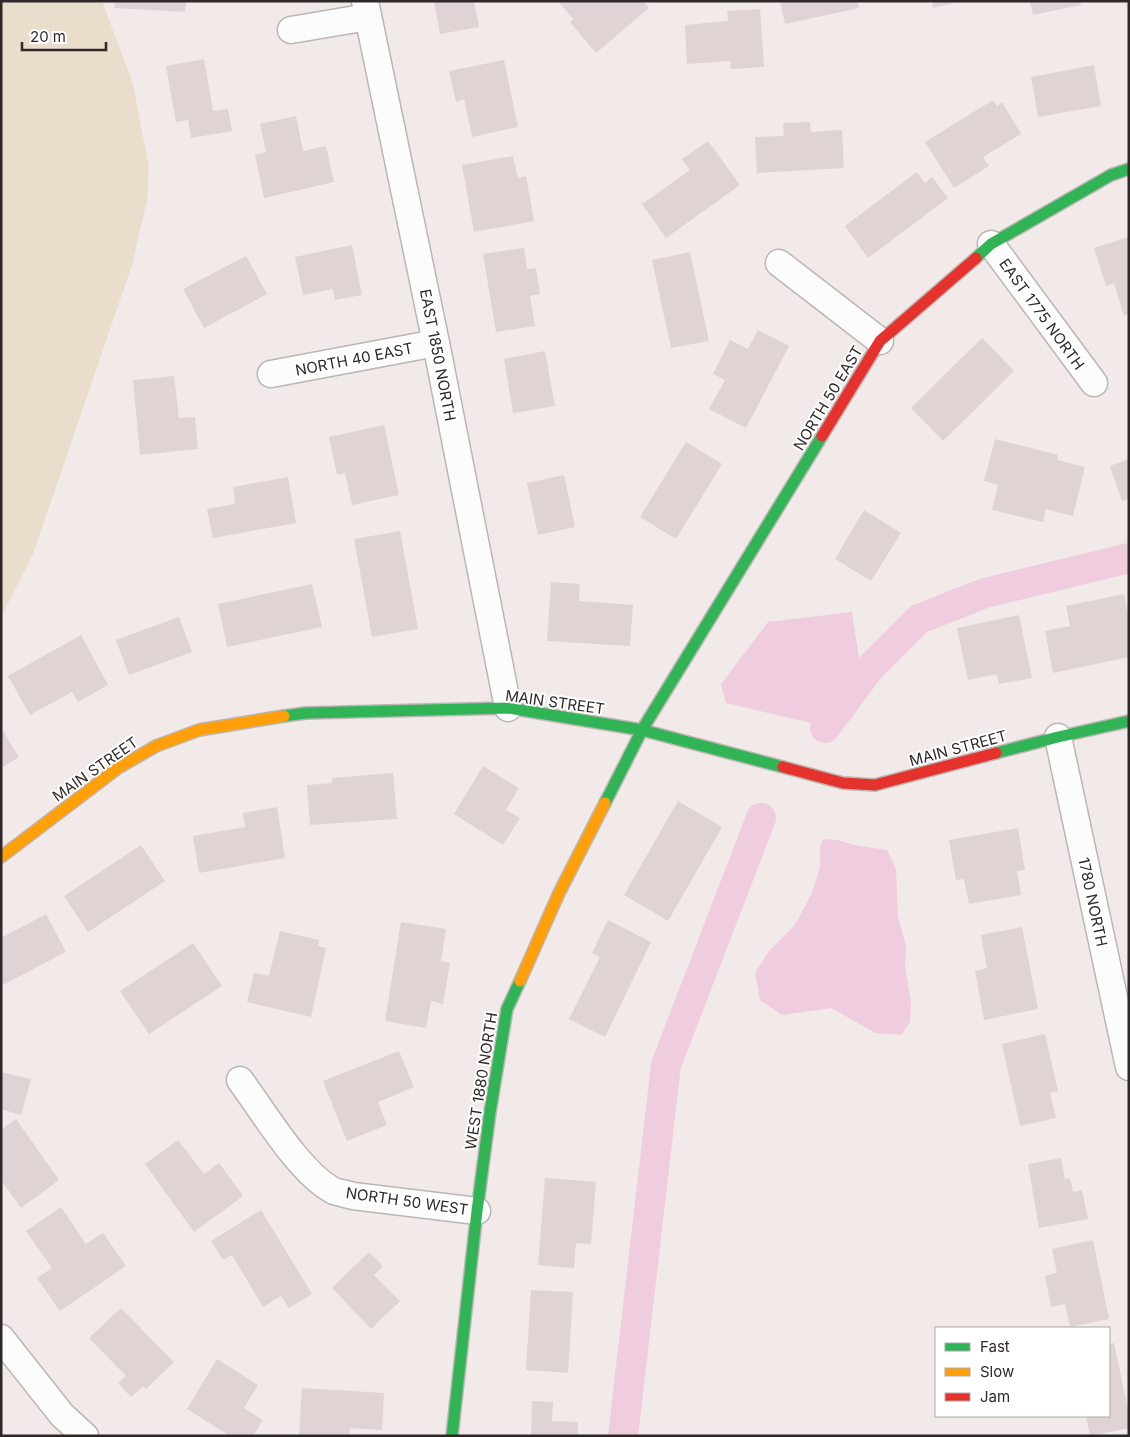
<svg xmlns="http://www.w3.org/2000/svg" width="1130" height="1437" viewBox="0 0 1130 1437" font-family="Inter,sans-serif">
<rect width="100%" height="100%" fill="#f1eae8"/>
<polygon fill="#e9ddcc" points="1,1 102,1 133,84 149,168 147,200 132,265 33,554 1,617"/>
<g fill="#f0ccdf">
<polygon points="852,612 859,659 811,723 726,703 721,684 768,622"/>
<polygon points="823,839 838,840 854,845 887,850 896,869 898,916 906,947 905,964 911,1004 910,1022 901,1035 876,1033 831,1008 782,1015 760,1000 755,973 769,951 795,925 812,893 820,867 820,846"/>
</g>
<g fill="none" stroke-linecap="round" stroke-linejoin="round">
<g stroke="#f0ccdf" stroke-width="30">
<polyline points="825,728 869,669 919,619 985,593 1129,558"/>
<polyline points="623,1436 666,1065 761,818"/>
</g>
</g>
<g fill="#e0d3d4">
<polygon points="115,1 186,1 185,12 114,8"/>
<polygon points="434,1 474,1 479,27 440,34"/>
<polygon points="558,1 643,1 649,8 596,53 570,22 573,19"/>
<polygon points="780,1 857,1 859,8 785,24"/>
<polygon points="932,1 958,1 958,2 933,8"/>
<polygon points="1030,1 1080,1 1081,5 1033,15"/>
<polygon points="760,9 764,67 731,69 730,61 687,64 685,25 728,21 727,11"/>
<polygon points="204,59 213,111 228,109 232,131 191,138 188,120 176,122 166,66"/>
<polygon points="504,60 518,127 472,137 464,99 456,102 449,71"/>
<polygon points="1094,65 1101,106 1038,117 1031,77"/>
<polygon points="993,100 997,106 1002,102 1021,134 983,157 989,166 954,188 925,142"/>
<polygon points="296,116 303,151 326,146 334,182 264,198 255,155 266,152 260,124"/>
<polygon points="810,122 811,132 842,130 844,168 757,173 755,137 784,136 783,123"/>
<polygon points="708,141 740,185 666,238 642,204 690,170 682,159"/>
<polygon points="513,156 518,178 526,176 534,221 474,232 462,165"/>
<polygon points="917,172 925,183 932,177 948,198 868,258 845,226"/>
<polygon points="1129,237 1129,314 1124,316 1114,283 1106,286 1094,248"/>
<polygon points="352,245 362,295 335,300 333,289 303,295 295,257"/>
<polygon points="524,248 527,269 536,268 540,294 530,296 535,326 496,332 483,254"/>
<polygon points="690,252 709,341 671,348 652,260"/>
<polygon points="246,256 267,294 204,328 183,289"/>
<polygon points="758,330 789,346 746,428 709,409 725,380 713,374 730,340 748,349"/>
<polygon points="982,338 1014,371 943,441 911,408"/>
<polygon points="545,351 555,406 513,413 504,359"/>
<polygon points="174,376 179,418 195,417 198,449 140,455 133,380"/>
<polygon points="384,425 399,495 352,505 345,473 337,475 329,437"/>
<polygon points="995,439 1058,455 1057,460 1085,467 1073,516 1046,509 1043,522 992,510 998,485 984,481"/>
<polygon points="686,442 722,464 676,539 640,517"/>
<polygon points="1129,459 1129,498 1122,501 1110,466"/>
<polygon points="564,475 575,527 538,535 527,483"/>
<polygon points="288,477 296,523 213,538 207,509 235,504 233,487"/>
<polygon points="864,510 901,533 871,581 835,559"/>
<polygon points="400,531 418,629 372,637 354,539"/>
<polygon points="551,582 580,584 579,601 633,605 630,646 547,641"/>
<polygon points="312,584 322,627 227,647 218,604"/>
<polygon points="1124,594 1129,620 1129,657 1053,673 1045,631 1070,626 1066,606"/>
<polygon points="1019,615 1032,678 999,684 997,674 968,680 957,628"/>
<polygon points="179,617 192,652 129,675 116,640"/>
<polygon points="81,635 108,685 78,702 72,692 30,715 8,676"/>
<polygon points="1,728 19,757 1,768"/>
<polygon points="483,766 519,788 506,810 520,818 503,845 454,814"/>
<polygon points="393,773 397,819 310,825 307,785 332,783 332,778"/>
<polygon points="678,801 722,827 668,921 624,895"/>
<polygon points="277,807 285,858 199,873 193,836 245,827 243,813"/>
<polygon points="1018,828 1025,870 1017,871 1021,895 969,904 964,879 956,880 949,840"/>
<polygon points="141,845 165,881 88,932 64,896"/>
<polygon points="46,914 66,952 1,986 1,938"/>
<polygon points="608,920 651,942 605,1037 569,1019 600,957 592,953"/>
<polygon points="401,922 446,929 441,961 450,963 443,1004 431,1001 426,1028 385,1021"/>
<polygon points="1022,927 1038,1009 984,1020 975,971 987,968 981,935"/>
<polygon points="280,931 319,940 318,946 326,948 311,1017 247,1002 254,973 269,976"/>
<polygon points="193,943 222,986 149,1034 120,991"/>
<polygon points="1045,1034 1058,1091 1050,1093 1056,1118 1020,1126 1002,1044"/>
<polygon points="399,1051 414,1087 378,1102 387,1125 347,1141 323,1081"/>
<polygon points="1,1072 31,1079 21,1115 1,1109"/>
<polygon points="16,1119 59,1180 21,1208 1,1180 1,1130"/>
<polygon points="178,1140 204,1174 219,1163 243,1196 194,1232 145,1164"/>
<polygon points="1061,1158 1065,1179 1070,1178 1073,1192 1082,1190 1088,1219 1039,1228 1028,1164"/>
<polygon points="545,1178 596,1182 591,1244 576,1243 574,1268 538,1265"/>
<polygon points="61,1207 86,1244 103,1233 126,1266 60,1311 37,1278 52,1268 26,1231"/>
<polygon points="261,1210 312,1294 289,1308 281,1296 263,1307 232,1255 223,1260 211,1241"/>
<polygon points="1093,1240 1109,1319 1070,1327 1065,1304 1051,1307 1045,1276 1057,1273 1052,1249"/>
<polygon points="369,1252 383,1266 374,1275 400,1301 371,1329 332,1288"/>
<polygon points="531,1290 573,1292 568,1373 526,1370"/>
<polygon points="121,1308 174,1362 146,1389 143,1386 131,1397 118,1383 126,1376 89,1338"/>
<polygon points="1114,1343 1129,1414 1129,1428 1090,1436 1086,1416 1109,1416 1109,1344"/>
<polygon points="217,1359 258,1385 244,1408 263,1420 253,1436 230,1436 187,1409"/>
<polygon points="302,1388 384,1393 382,1430 350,1428 349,1436 299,1436"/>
<polygon points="532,1401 553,1402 552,1421 578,1422 578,1436 531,1436"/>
</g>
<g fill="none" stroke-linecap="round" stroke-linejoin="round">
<defs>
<g id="street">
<polyline points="365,1 436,343 508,708"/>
<polyline points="291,30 368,17"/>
<polyline points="991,244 1094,383"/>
<polyline points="779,263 880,341"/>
<polyline points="271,374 436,343"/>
<polyline points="1058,737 1129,1067"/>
<path d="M 240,1080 C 263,1111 300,1174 334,1191 C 340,1193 347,1194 353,1196 L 477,1211"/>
<polyline points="1,1338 62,1415 85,1436"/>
</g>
<g id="fast">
<polyline points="976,258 991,244 1111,175 1129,169"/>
<polyline points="284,716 306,713 508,708 642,730 783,767"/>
<polyline points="996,753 1058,737 1129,721"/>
<polyline points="605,803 642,730 822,436"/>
<polyline points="452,1436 477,1211 490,1112 507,1009 520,981"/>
</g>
<g id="slow">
<polyline points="1,857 118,768 156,746 199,730 284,716"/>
<polyline points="520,981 559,893 605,803"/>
</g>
<g id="jam">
<polyline points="822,436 880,341 976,258"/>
<polyline points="783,767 843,783 875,785 996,753"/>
</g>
</defs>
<use href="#street" stroke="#bbb6b4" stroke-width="29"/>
<use href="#fast" stroke="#bbb6b4" stroke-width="14"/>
<use href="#slow" stroke="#bbb6b4" stroke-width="14"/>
<use href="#jam" stroke="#bbb6b4" stroke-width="14"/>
<use href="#street" stroke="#fdfcfc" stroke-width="26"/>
<use href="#fast" stroke="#30b455" stroke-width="11"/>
<use href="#slow" stroke="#ff9f0a" stroke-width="11"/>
<use href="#jam" stroke="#e5322d" stroke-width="11"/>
</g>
<g text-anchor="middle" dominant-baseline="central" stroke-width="4" stroke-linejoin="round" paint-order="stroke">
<g font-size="15" fill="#2e2928" stroke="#fff">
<text transform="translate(1042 314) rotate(54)">EAST 1775 NORTH</text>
<text transform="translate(438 355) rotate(79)">EAST 1850 NORTH</text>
<text transform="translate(354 359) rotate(-11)">NORTH 40 EAST</text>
<text transform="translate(828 398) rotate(-59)">NORTH 50 EAST</text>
<text transform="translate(555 702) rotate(8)">MAIN STREET</text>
<text transform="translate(958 748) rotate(-15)">MAIN STREET</text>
<text transform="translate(95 769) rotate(-35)">MAIN STREET</text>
<text transform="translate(1093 902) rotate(78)">1780 NORTH</text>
<text transform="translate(481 1081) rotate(-81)">WEST 1880 NORTH</text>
<text transform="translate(407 1201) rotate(8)">NORTH 50 WEST</text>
</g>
</g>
<rect width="1130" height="1437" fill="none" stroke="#2e2928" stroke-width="5"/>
<rect x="935" y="1327" width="175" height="90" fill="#ffffff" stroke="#aba9a9"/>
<rect x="945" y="1343" width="25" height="8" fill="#30b455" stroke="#aba9a9"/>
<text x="980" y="1352" font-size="15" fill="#2e2928">Fast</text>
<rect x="945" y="1368" width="25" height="8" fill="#ff9f0a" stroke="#aba9a9"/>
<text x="980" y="1377" font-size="15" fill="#2e2928">Slow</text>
<rect x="945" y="1393" width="25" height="8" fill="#e5322d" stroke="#aba9a9"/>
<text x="980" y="1402" font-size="15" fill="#2e2928">Jam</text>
<path d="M22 42v8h84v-8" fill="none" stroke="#2e2928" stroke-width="2.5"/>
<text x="30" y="42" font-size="15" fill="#2e2928" stroke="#ffffff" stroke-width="4" paint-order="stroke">20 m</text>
</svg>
